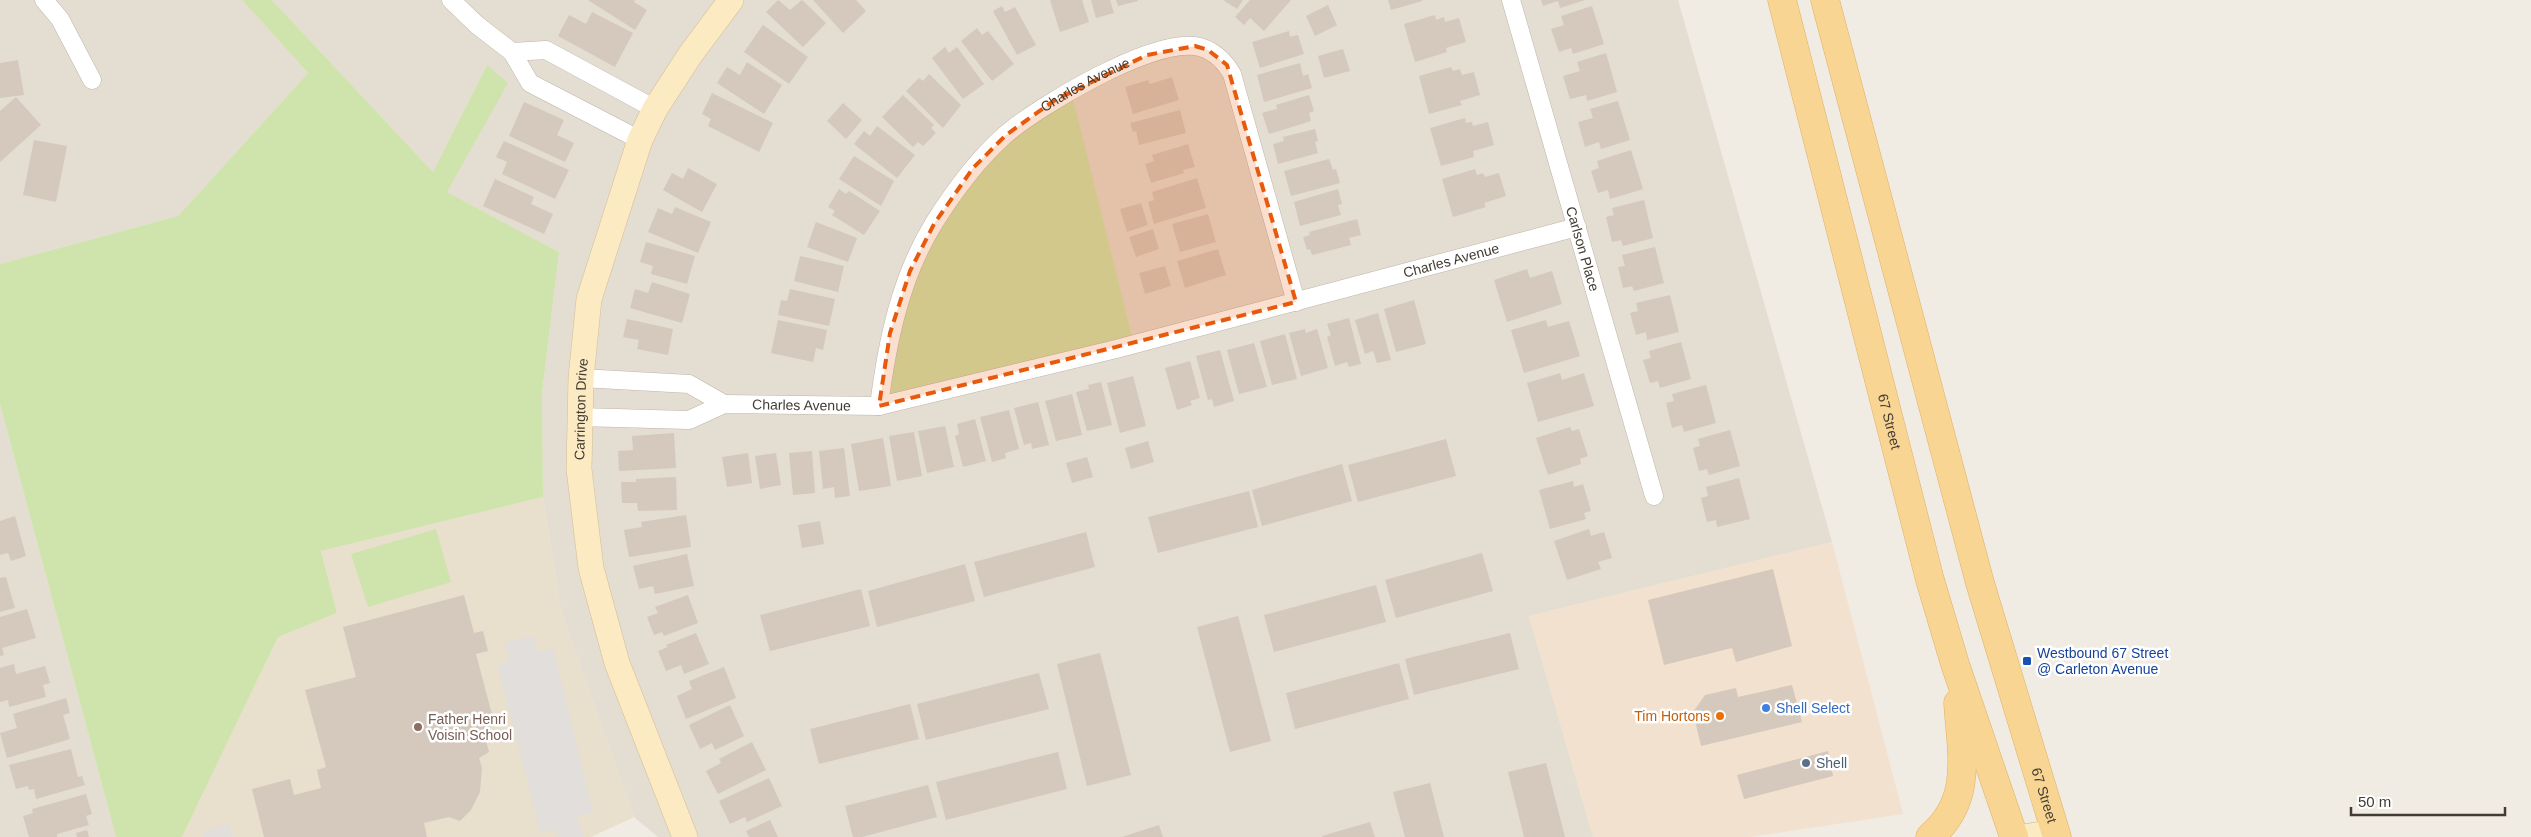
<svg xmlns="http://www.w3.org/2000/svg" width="2531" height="837" viewBox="0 0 2531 837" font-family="Helvetica,sans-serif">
<rect width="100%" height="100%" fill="#f0ebe3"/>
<g fill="#e4ddd1">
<polygon points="0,0 242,0 308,73 178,216 0,264"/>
<polygon points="272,0 1678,0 1832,542 1529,616 1593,837 658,837 634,817 561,611 543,497 542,394 559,252 447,192 487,65 433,172"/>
<polygon points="0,404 116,837 0,837"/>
</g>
<polygon fill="#f2e1ce" points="1832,542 1903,814 1750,837 1593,837 1529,616"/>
<polygon fill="#e9dfcd" points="543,497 561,611 634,817 591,837 182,837 278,637 337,613 321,551"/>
<g fill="#cfe4ad">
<polygon points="242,0 272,0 433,172 487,65 508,83 447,192 559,252 542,394 543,497 321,551 337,613 278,637 182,837 116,837 0,404 0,264 178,216 308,73"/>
<polygon points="1071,91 1134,344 879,406 910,271 973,168"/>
<polygon points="436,529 451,582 368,607 351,554"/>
</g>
<g fill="#e1dedb">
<polygon points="533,636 537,653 553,648 593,813 577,816 583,837 557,837 555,829 541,834 497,664 509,662 505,642"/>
<polygon points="229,824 233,837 204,837 202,831"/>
</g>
<g fill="#d4c9bc">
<polygon points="588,0 635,0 634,2 647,10 635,30"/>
<polygon points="778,0 790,10 802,0 826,23 803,47 766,12"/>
<polygon points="813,0 856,0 866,11 843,33"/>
<polygon points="1050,0 1082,0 1089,22 1060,32"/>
<polygon points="1091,0 1110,0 1114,13 1096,18"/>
<polygon points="1116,0 1138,0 1138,1 1118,6"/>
<polygon points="1223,0 1243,0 1237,9"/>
<polygon points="1250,0 1291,0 1264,31 1250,18 1244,25 1235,17"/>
<polygon points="1388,0 1422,0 1422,1 1391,10"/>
<polygon points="1541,0 1585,0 1560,8 1558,1 1543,6"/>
<polygon points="1328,5 1337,25 1315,36 1306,16"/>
<polygon points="1002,6 1005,12 1015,7 1036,45 1017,55 993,11"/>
<polygon points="1592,6 1604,44 1573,54 1571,48 1559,52 1551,29 1564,25 1561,16"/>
<polygon points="592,12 633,33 615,67 558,36 569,15 586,24"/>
<polygon points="1435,15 1436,20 1444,17 1445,22 1459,18 1466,42 1446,48 1447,52 1415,62 1404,24"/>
<polygon points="763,25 808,57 789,84 744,52"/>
<polygon points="977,28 982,35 988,31 1014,64 992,81 961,41"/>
<polygon points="1289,31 1290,37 1298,35 1304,54 1260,68 1252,42"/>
<polygon points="945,47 949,53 957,47 984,84 963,99 932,58"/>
<polygon points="1343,49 1350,71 1324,78 1318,56"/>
<polygon points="1606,53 1617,92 1587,101 1586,95 1570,99 1563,76 1580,71 1577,62"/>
<polygon points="18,60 24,95 0,98 0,63"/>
<polygon points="747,62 782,85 764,114 717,83 727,67 740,75"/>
<polygon points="1300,63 1303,76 1308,74 1312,88 1264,102 1257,75"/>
<polygon points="1451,67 1453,71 1460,69 1462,75 1474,72 1480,95 1460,101 1462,105 1429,114 1419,76"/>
<polygon points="929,74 961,105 943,128 906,91 919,78 923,81"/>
<polygon points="1172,77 1179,100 1133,114 1125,87 1148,80 1150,84"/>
<polygon points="712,93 773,123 759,152 708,126 711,119 702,114"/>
<polygon points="903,95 934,125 931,128 936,133 923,146 918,142 913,147 882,117"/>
<polygon points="1309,95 1314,111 1309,113 1311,121 1269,134 1262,113 1277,109 1276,105"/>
<polygon points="16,97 41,125 0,162 0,111"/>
<polygon points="1618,101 1630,140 1601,149 1599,142 1585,147 1578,122 1593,118 1590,109"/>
<polygon points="524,102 564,120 557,135 574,143 565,162 509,136"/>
<polygon points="843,103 862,120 846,139 827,121"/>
<polygon points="1180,110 1186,133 1139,145 1136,131 1133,132 1130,123"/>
<polygon points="1465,118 1466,123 1472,122 1473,126 1488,122 1494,145 1473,151 1474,157 1441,166 1430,128"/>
<polygon points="877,126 915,155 897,178 854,144 864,131 870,136"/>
<polygon points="1315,129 1318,141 1315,142 1318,153 1278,164 1273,144 1284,141 1283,137"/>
<polygon points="34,140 67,146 56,202 23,195"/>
<polygon points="504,141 569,170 555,199 502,174 507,162 496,157"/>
<polygon points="1188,144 1195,167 1183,170 1184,173 1151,183 1145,164 1154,161 1152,155"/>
<polygon points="1631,150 1643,189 1610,199 1608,190 1598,193 1591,171 1599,168 1597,161"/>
<polygon points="854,156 894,181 881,206 839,179"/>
<polygon points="1329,159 1333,170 1336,169 1340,183 1291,196 1284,171"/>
<polygon points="688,168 717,184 702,212 663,190 672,173 683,179"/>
<polygon points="1475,169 1477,175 1483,173 1485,177 1499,173 1506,196 1484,203 1486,207 1453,217 1442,179"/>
<polygon points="1197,178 1206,208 1154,224 1148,202 1154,200 1152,192"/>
<polygon points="495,179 534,197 531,204 553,214 544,234 483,206"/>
<polygon points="839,189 846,194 849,191 880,211 864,235 832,215 835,211 828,207"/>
<polygon points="1338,189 1342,204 1338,205 1341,215 1300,226 1294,202"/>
<polygon points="1644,200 1653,238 1623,246 1621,240 1612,242 1606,217 1614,215 1612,208"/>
<polygon points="1141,203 1148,225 1127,232 1120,209"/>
<polygon points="675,207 711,222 698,253 648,232 658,208 672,214"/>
<polygon points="1208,214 1216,242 1180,252 1172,224"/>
<polygon points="1357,219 1361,235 1349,238 1351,245 1312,255 1310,249 1307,250 1303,237 1310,235 1309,232"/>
<polygon points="816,222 857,238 848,262 807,247"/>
<polygon points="1153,229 1159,249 1136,257 1129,237"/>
<polygon points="646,242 695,256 687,284 651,274 653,266 640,262"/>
<polygon points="1655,247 1664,283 1634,291 1632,286 1623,288 1618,267 1625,266 1622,255"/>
<polygon points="1218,249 1226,275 1185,288 1177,261"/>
<polygon points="800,256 844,266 838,292 794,281"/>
<polygon points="1165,266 1171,286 1145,294 1139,273"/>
<polygon points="1527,269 1530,278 1552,271 1562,304 1507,322 1494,280"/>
<polygon points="652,282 690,294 682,323 630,308 635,289 648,293"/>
<polygon points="790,289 835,299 829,326 778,315 781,300 787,301"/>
<polygon points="1670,295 1679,332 1647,340 1646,332 1636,335 1630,313 1638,311 1636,303"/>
<polygon points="1414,300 1426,344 1396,352 1384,309"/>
<polygon points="1378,313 1391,360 1377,363 1373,351 1365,354 1355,320"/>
<polygon points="1349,318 1361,364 1349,367 1347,362 1335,366 1327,337 1331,335 1327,324"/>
<polygon points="627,319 673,329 668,355 637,349 639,340 623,337"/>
<polygon points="778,320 827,330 823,350 816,348 813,362 771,353"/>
<polygon points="1546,320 1548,327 1569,321 1580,356 1524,373 1511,330"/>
<polygon points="1305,329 1306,333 1317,329 1328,368 1301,376 1289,333"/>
<polygon points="1285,334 1297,379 1272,385 1260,341"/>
<polygon points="1681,342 1691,379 1660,388 1658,381 1650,383 1643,360 1651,358 1649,351"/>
<polygon points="1254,343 1267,387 1239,394 1227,350"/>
<polygon points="1220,350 1234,401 1214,407 1212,399 1208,400 1196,356"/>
<polygon points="1190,361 1200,398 1190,401 1192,405 1177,410 1165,368"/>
<polygon points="1560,373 1562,380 1584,373 1594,406 1538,422 1527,383"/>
<polygon points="1133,376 1146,426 1120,433 1107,383"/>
<polygon points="1101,382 1112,425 1087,431 1076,392 1089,389 1088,385"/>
<polygon points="1706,385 1716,423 1684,432 1682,425 1672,428 1666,403 1674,401 1672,394"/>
<polygon points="1072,394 1082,435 1056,441 1045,401"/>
<polygon points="1038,402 1049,445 1032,449 1031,443 1024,445 1014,408"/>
<polygon points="1009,410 1019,449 1005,453 1006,458 992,462 980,417"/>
<polygon points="975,419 986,461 963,467 955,436 959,434 957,424"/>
<polygon points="945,426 954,467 927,473 918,431"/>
<polygon points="1570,427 1572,431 1579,429 1588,456 1580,459 1581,464 1548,475 1536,438"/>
<polygon points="1730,430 1740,466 1709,475 1707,469 1699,471 1693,448 1700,446 1698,439"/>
<polygon points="914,432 922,476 897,481 889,436"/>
<polygon points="674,433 676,468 619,471 618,451 633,450 632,436"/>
<polygon points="883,438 891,486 859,491 851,444"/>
<polygon points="1446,439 1456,476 1358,502 1348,465"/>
<polygon points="1148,441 1154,462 1131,469 1125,448"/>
<polygon points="844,448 850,496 835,498 834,487 823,489 819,451"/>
<polygon points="812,451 815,493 793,495 789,453"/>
<polygon points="748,453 752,483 727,487 722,457"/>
<polygon points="776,453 781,485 760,489 755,456"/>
<polygon points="1087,457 1093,477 1072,483 1066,463"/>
<polygon points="1342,464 1352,501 1262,526 1252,490"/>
<polygon points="676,477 677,510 638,511 637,503 622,503 621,482 636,482 636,479"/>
<polygon points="1739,478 1750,519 1717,527 1716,520 1707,522 1701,498 1708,496 1706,487"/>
<polygon points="1573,481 1574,487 1583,484 1591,511 1584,513 1586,519 1550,529 1539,490"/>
<polygon points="1249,491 1258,527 1158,553 1148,517"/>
<polygon points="686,515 691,547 629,557 624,530 642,527 641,522"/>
<polygon points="15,516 26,556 11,561 8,553 0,555 0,521"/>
<polygon points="820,521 824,544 802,548 798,525"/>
<polygon points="1589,529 1591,536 1604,532 1612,558 1598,562 1601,569 1567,580 1554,541"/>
<polygon points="1086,532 1095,567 984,597 974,562"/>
<polygon points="1482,553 1493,591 1396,618 1385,580"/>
<polygon points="687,554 694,586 655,594 653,586 639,589 633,566"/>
<polygon points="965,564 975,601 877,627 868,591"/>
<polygon points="1773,569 1792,646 1736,662 1732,648 1664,665 1648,600"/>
<polygon points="6,577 15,608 0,612 0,578"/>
<polygon points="1376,585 1386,622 1274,652 1264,615"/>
<polygon points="861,589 870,626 770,651 760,615"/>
<polygon points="464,595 474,633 483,631 488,651 476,654 495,726 483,729 489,752 479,758 482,768 480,792 471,810 460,821 449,817 424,823 427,837 264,837 252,789 290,779 294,795 321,788 317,770 326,767 305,690 356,677 343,627"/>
<polygon points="688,595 698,623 664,636 662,632 654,635 647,617 658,613 655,607"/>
<polygon points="27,609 36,638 2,648 4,655 0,656 0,617"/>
<polygon points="1238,616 1271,741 1230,752 1197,627"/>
<polygon points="696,633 709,664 684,674 681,665 666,671 658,651 668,647 666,645"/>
<polygon points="1510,633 1519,669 1414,695 1405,659"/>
<polygon points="1100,653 1131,775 1087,786 1057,664"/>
<polygon points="1399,663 1409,699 1295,729 1286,693"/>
<polygon points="14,664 16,674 45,666 50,683 43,685 46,697 9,707 8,700 0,702 0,668"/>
<polygon points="724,667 736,698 686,719 677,696 692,689 689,681"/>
<polygon points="1039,673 1049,709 926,740 917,704"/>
<polygon points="1792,685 1802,722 1701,746 1693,712 1705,695 1736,688 1738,697"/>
<polygon points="66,698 70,713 63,715 70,739 7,758 0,733 17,728 13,714"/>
<polygon points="910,704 919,739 819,764 810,729"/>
<polygon points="730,705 744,736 715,750 712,743 700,749 689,725"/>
<polygon points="752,742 766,770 718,794 706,771 721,763 719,759"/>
<polygon points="71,749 78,777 82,776 85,785 36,799 34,789 29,790 28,786 16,789 9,765"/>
<polygon points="1828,751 1833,776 1744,799 1737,775"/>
<polygon points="1058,752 1067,789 946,820 936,782"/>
<polygon points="1546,763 1565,837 1524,837 1508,772"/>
<polygon points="769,778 782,806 747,822 745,817 730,824 719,801"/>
<polygon points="1430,783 1444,837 1405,837 1393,792"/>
<polygon points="928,785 937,817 862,837 853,837 845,806"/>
<polygon points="86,794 92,814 86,816 89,825 57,834 57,837 29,837 23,816 33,813 32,809"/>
<polygon points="770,820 778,837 749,837 746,831"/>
<polygon points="1370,822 1375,837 1322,837 1322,836"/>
<polygon points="1159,825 1163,837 1122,837"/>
<polygon points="87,830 89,837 77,837 76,833"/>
</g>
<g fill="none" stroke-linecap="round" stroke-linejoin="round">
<defs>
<g id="street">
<polyline points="44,0 60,19 92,80"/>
<polyline points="451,0 477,25 512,52 530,83 640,140"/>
<path id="s1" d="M 1511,0 L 1654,496"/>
<polyline points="512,52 546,50 655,109"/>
<polyline points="581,378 689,384 724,404"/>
<path id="s2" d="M 879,406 C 887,343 900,278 934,223 C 954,191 977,160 1005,135 C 1040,105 1148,41 1194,46 C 1211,48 1224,60 1232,74 L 1296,302"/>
<path id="s3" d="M 579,417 L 689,420 L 724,404 L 879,406 L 1116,349 L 1577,227"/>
</g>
<g id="secondary">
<path id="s4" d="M 685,837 L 617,663 L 591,568 L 579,469 L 581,378 L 589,299 L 640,140 L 655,109 L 690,55 L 731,0"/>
<polyline points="2023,837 2055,832"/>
</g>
<g id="primary">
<path id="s5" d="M 1782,0 L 1930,580 L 1955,664 L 2014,837"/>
<path id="s6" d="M 1825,0 L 1980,583 L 2057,837"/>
<path d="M 1930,837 C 1974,800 1961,753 1958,703"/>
</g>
</defs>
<use href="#street" stroke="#beb5a9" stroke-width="19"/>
<use href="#secondary" stroke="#d2be96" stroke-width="26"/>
<use href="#primary" stroke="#ddb164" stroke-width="29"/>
<use href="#street" stroke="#fff" stroke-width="18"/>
<use href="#secondary" stroke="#fceac2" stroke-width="25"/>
<use href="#primary" stroke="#f9d593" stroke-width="28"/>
</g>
<path fill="#e8590c" fill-opacity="0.2" stroke="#e8590c" stroke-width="4" stroke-dasharray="10 6" stroke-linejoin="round" d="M 1195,46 L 1208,50 L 1227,65 L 1296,302 L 879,406 L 890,333 L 910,271 L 934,224 L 973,168 L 1006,135 L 1055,100 L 1147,55 Z"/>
<rect fill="#1a4fb4" stroke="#fff" stroke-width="2" x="2022" y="656" width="10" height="10" rx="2.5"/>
<circle fill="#3f7fe0" stroke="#fff" stroke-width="2" cx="1766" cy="708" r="5"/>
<circle fill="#e8710a" stroke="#fff" stroke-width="2" cx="1720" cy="716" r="5"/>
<circle fill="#8d6e63" stroke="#fff" stroke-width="2" cx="418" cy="727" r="5"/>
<circle fill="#5c6f8a" stroke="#fff" stroke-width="2" cx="1806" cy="763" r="5"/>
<g text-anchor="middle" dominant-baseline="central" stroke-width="5" stroke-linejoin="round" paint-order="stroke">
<g font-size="14" fill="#423b33" stroke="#fff">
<text stroke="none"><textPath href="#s2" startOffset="401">Charles Avenue</textPath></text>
<text stroke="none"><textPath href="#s1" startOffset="259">Carlson Place</textPath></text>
<text stroke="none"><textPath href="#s3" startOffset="894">Charles Avenue</textPath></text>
<text stroke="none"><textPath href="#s3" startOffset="226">Charles Avenue</textPath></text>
<text stroke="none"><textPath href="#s4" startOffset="445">Carrington Drive</textPath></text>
<text stroke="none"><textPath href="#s5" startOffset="435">67 Street</textPath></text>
<text stroke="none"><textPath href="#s6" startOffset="825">67 Street</textPath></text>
</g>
<g font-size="14" fill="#164399" stroke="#fff" text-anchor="start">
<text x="2037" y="653">Westbound 67 Street<tspan x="2037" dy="16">@ Carleton Avenue</tspan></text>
</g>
<g font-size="14" fill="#366cbe" stroke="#fff" text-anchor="start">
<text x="1776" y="708">Shell Select</text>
</g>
<g font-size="14" fill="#c56008" stroke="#fff" text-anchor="end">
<text x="1710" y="716">Tim Hortons</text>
</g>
<g font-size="14" fill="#785e54" stroke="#fff" text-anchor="start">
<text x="428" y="719">Father Henri<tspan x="428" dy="16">Voisin School</tspan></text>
</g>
<g font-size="14" fill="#4e5e75" stroke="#fff" text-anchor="start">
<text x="1816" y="763">Shell</text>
</g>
</g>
<path d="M2351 807v8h154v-8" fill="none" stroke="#423b33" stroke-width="2.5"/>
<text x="2358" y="807" font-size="15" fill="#423b33" stroke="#ffffff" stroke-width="4" paint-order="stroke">50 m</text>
</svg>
